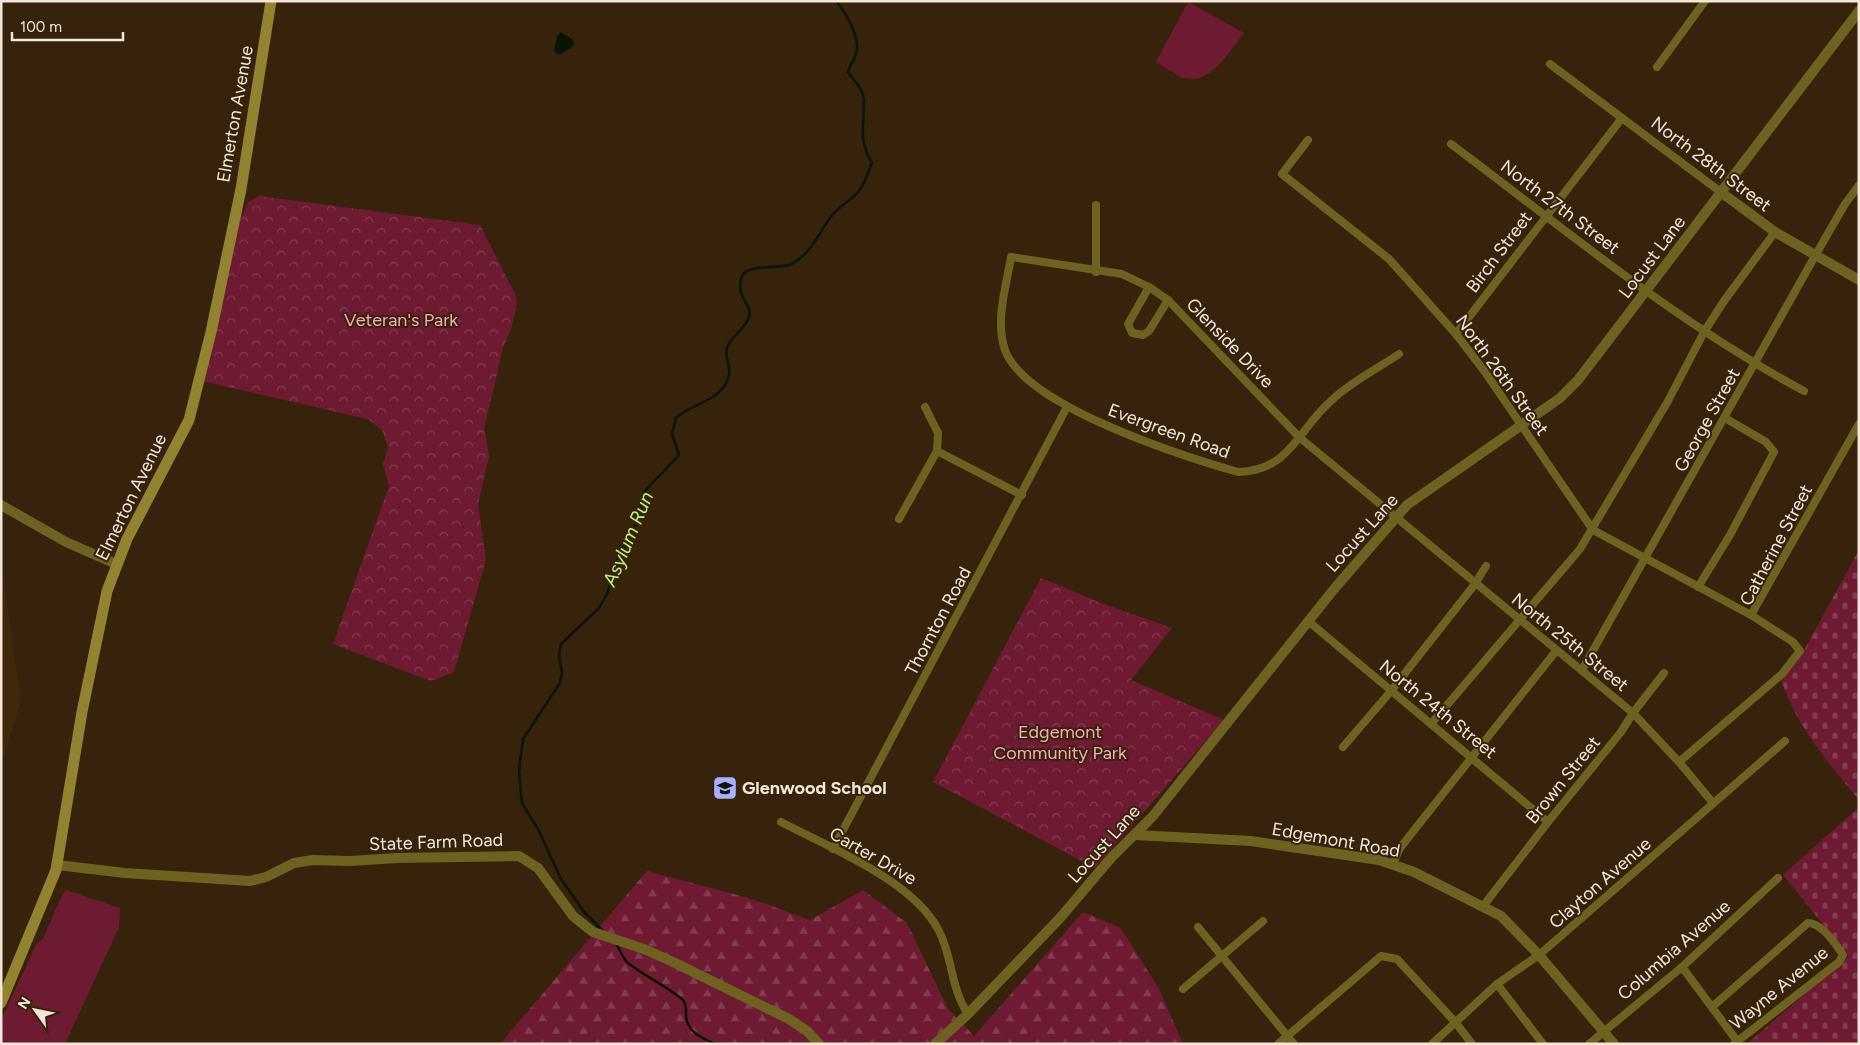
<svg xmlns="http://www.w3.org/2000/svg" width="1860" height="1045" viewBox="0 0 1860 1045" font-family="Figtree,sans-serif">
<defs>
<pattern id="forest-firs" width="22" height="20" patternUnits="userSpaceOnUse" patternTransform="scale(1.25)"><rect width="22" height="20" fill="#6f1a33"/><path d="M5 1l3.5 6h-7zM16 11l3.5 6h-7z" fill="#843b50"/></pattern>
<pattern id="cemetery-stones" width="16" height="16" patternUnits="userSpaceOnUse" patternTransform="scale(1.25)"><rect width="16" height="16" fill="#6f1a33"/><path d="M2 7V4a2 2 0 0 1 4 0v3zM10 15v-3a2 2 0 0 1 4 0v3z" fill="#843b50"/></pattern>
<pattern id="park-crowns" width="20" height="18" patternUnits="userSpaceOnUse" patternTransform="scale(1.25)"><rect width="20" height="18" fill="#6f1a33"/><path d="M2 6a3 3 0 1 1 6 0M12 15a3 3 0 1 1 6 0" fill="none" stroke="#843b50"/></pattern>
</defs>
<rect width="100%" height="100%" fill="#37230c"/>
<polygon fill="#41280a" points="1,562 21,701 1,764"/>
<g fill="#6f1a33">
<path d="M 1190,3 L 1244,33 C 1230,50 1210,86 1184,78 C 1175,75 1165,67 1156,62 L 1187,4 Z"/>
<polygon points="66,890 120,908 119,927 65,1044 1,1044 1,1020 37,943 43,939 61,897"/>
</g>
<polygon fill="url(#forest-firs)" points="647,871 752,899 810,920 863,890 907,923 948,1009 974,1036 1083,912 1121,928 1159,989 1183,1044 500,1044"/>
<g fill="url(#cemetery-stones)">
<path d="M 1859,550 L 1859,800 C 1829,763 1795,725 1781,679 L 1802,654 Z"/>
<polygon points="1859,807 1859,1044 1747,1044 1849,956 1783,875"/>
</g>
<g fill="url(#park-crowns)">
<polygon points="259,196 480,225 516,296 517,303 510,332 503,348 484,429 489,456 478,504 486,560 454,672 431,681 333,644 389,486 383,464 388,448 382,430 368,419 202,381 237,228 248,202"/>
<polygon points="1041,578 1101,603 1172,628 1131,680 1224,720 1095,868 933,782"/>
</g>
<polygon fill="#091500" points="561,32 573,40 574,44 571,48 559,55 554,51 557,36"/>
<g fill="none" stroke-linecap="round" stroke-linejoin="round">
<g stroke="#091500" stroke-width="2.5">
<path d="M 603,931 L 584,912 L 561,879 L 539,831 L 522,803 L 521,795 L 519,771 L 523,739 L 560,683 L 562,673 L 559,655 L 561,644 L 599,608 L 607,594 L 619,555 L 640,516 L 644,492 L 679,455 L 672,434 L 676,418 C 691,403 723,402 729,375 C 731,364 723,357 728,345 C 733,335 745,329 749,317 C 753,304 733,296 743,274 C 756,263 776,270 791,264 C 812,254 820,230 833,214 C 841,205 852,200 859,191 C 865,183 868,172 872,163 C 857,138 865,125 864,99 C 863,88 853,80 848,72 C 849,64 855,61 856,53 C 861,38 846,13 836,1"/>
<path d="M 616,944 C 621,950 622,958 628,963 C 646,977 665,985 683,1000 C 687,1006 686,1010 686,1016 C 687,1032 702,1038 715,1044"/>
</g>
<g stroke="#6e6221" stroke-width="8">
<polyline points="1550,64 1722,193"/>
<polyline points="1657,67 1705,1"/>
<polyline points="1308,140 1282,174 1389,259 1456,334 1485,372 1593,530 1751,615 1793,642 1800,651 1782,674 1679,762"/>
<path d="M 1451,144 C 1566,230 1677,323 1804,391"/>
<polyline points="1096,205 1096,272"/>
<polyline points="1149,287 1128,324 1132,333 1143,335 1149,331 1168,300"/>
<polyline points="1456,334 1622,118"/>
<path d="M 1399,354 C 1377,369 1351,382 1332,400 C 1298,429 1290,471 1238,472 C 1182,456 1025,406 1005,350 C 995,321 1006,287 1011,257 L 1122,274 L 1149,287 L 1168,300 L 1299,437 L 1633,713 L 1679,762 L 1713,803"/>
<polyline points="937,451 1022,495"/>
<polyline points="899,519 937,451 938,433 925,407"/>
<polyline points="1698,587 1730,535 1774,452 1766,442 1725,418"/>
<polyline points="1751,615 1859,424"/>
<polyline points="1308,621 1548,822"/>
<polyline points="1582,670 1815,256 1845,204 1859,185"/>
<polyline points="1431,724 1580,549 1668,401 1704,332 1724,301 1775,232"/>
<polyline points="1343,747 1391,691 1475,584 1486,566"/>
<path d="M 781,822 C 829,847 914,881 939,931 C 953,958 950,987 968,1014"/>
<polyline points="833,849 1067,407"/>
<polyline points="1393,864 1400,848 1556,651"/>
<polyline points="1484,905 1548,822 1621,732 1633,713 1664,673"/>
<polyline points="1198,927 1294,1044"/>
<polyline points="1682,967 1737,1041"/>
<polyline points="1497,984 1543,1044"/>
<polyline points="1183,989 1263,921"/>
<path d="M 1712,1007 L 1808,923 C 1822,923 1836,944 1843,955 L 1839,962 L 1734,1044"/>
<polyline points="1278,1044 1381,956 1397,959 1456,1023 1472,1044"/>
<polyline points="1432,1044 1497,984 1539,955 1785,741"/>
<polyline points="1589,1044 1682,967 1778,878"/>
</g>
<g stroke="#6e6221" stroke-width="10">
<polyline points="1722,193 1775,232 1859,280"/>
<polyline points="1,505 66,542 116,564"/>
<polyline points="1135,835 1251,841 1379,860 1414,872 1501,916 1539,955 1614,1044"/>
<polyline points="57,865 125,873 250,881 266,877 294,863 313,860 350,861 397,858 519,856 538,868 573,916 593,932 644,949 673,962 789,1019 807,1031 819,1044"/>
<polyline points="935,1044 968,1014 1060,918 1111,858 1153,816 1334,589 1407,505 1560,398 1578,380 1859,11"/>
</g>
<polyline stroke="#928331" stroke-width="11" points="1,1003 56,870 82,712 107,591 127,539 189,420 211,332 241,189 271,1"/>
</g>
<defs>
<symbol id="school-square" viewBox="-11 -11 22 22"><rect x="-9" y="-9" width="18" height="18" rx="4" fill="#a5b1fc" stroke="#37230c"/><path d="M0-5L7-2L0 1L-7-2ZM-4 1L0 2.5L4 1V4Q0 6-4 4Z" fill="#111"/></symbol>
</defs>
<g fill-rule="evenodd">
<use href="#school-square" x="711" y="774" width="28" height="28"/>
</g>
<g text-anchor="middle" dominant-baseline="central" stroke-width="4" stroke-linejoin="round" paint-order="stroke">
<g font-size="18" fill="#f4e7d9" stroke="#37230c">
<text transform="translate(235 114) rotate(-80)">Elmerton Avenue</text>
<text transform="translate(1711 164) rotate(37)">North 28th Street</text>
<text transform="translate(1560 207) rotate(37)">North 27th Street</text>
<text transform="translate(1499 252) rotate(-53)">Birch Street</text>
<text transform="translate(1652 257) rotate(-53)">Locust Lane</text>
<text transform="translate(1230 343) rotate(46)">Glenside Drive</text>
<text transform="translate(1502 375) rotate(54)">North 26th Street</text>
<text transform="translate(1707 420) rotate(-61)">George Street</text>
<text transform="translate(1169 431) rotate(20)">Evergreen Road</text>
<text transform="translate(131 497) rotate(-64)">Elmerton Avenue</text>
<text transform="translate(1362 533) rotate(-48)">Locust Lane</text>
<text transform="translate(1776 545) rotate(-62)">Catherine Street</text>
<text transform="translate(938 621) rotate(-62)">Thornton Road</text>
<text transform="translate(1570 642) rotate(39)">North 25th Street</text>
<text transform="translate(1438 709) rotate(39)">North 24th Street</text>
<text transform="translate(1563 780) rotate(-51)">Brown Street</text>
<text transform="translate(1336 840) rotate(10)">Edgemont Road</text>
<text transform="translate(436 842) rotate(-2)">State Farm Road</text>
<text transform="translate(1104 844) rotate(-48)">Locust Lane</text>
<text transform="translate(873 856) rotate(30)">Carter Drive</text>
<text transform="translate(1600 883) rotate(-41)">Clayton Avenue</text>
<text transform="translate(1674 950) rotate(-41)">Columbia Avenue</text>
<text transform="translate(1779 988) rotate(-39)">Wayne Avenue</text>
</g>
<g font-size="18" fill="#f8a9b7" stroke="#37230c">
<text x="401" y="320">Veteran's Park</text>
<text x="1060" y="732">Edgemont<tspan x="1060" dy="21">Community Park</tspan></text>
</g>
<g font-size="18" font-weight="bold" fill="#f4e7d9" stroke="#37230c" text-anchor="start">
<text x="742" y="788">Glenwood School</text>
</g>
<g font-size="19" font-style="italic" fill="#bdf47c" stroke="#37230c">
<text transform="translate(628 539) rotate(-67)">Asylum Run</text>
</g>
</g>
<rect width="1860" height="1045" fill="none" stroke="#f4e7d9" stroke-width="5"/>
<g transform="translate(35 1010) rotate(303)" stroke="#37230c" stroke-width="4" paint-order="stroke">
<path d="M0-4L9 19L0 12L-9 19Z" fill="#f4e7d9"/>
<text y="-8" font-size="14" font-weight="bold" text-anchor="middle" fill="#f4e7d9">N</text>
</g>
<path d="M12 32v8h111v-8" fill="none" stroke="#f4e7d9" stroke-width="2.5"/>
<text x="20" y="32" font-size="15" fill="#f4e7d9" stroke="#37230c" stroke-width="4" paint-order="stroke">100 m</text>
</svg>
